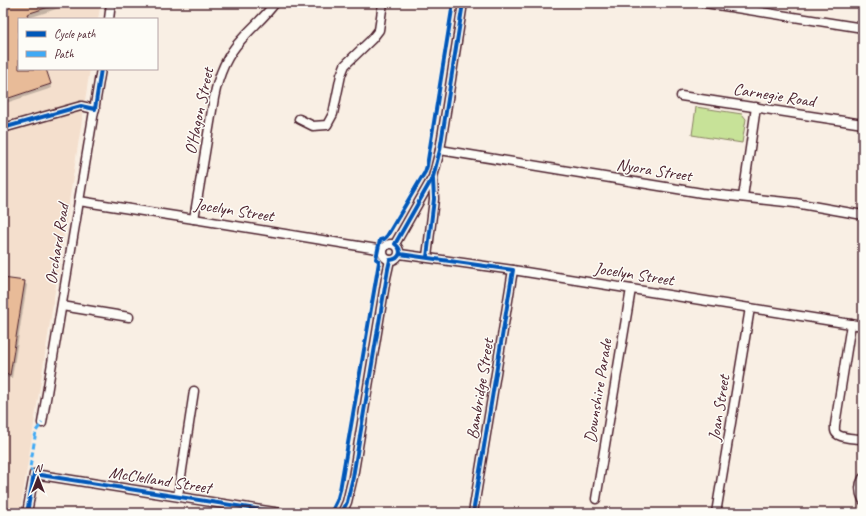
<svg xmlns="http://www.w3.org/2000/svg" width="866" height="516" viewBox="0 0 866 516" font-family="Caveat,sans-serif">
<rect width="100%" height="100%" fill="#f9efe4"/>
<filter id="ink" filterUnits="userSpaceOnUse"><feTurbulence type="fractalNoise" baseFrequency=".025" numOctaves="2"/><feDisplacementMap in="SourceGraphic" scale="8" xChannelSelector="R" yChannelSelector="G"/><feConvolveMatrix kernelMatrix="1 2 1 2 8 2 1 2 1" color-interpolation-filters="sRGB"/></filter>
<g filter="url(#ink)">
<polygon fill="#f4dfcd" points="3,3 101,3 98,19 19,19 19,69 90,69 20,513 3,513"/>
<polygon fill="#c7e298" stroke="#888062" points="696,107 742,114 746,119 742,143 692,135"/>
<g fill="#0003">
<polygon points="3,3 74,3 29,18 29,19 19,19 19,69 46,69 52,88 3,104"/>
<polygon points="3,279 24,282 27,285 12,378 3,377"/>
</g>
<g fill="#e8bb98" stroke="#4a1f2b">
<polygon points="3,3 61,3 27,14 29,19 19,19 19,69 46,69 51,84 3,100"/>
<polygon points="3,278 25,281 10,375 3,374"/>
</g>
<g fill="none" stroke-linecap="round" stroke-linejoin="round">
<defs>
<g id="minor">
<polyline points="705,3 863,28"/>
<polyline points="109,19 111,3"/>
<polyline points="681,96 863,124"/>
<polyline points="299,119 313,126 327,125 333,114 341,75 345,65 372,39 379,30 383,3"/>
<polyline points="3,128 81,106 95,109"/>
<polyline points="440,150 702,193 795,203 863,215"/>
<polyline points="743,197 756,107"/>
<polyline points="79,201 194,219 383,250"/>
<path d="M 194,219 L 214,98 C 218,77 226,56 241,40 C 252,27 265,17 275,3"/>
<circle cx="391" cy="252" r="8"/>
<polyline points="395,244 433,177 440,150 463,3"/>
<polyline points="400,254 513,270 863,326"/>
<polyline points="427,257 434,199 433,178"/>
<polyline points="62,306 129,317"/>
<path d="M 851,324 L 835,425 C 835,428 834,432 837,434 C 841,438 857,439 863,439"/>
<polyline points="42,423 101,69"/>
<path d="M 863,478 C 859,485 859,492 863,500"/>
<polyline points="178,496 194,391"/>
<polyline points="596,499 631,289"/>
<polyline points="27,513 34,474 281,513"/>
<polyline points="342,513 347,502 353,477 386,278 390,260"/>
<polyline points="473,513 513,270"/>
<polyline points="716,513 750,308"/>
</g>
</defs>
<use href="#minor" stroke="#4a1f2b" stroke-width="11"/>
<use href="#minor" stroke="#fdfcf7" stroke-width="8"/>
<polyline stroke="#3fa9f5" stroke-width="3" stroke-dasharray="6 3" stroke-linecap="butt" points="34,474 30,468 36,431 42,423"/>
<defs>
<g id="cycleway">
<polyline points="3,128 81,106 95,109 101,69"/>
<polyline points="400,254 513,270 473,513"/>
<polyline points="427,257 434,199 433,179"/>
<polyline points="27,513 34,474 281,513"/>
<polyline points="331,513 337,501 340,490 379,262 378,260 376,259 380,240 384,239 387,236 425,172 427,166 453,3"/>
<path d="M 342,513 L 347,502 L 353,477 L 388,269 L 390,260 C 401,259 403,250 395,244 L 433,177 L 440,150 L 463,3"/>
</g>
</defs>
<use href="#cycleway" stroke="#fdfcf7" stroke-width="6"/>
<use href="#cycleway" stroke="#0057b8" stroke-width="4"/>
</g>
</g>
<g text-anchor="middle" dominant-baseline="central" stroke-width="3" stroke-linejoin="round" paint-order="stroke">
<g font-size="17" fill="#4a1f2b" stroke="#fdfcf7">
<text transform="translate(774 95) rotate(9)">Carnegie Road</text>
<text transform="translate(199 111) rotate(-78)">O'Hagon Street</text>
<text transform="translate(654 170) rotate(9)">Nyora Street</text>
<text transform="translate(234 210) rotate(9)">Jocelyn Street</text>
<text transform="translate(57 244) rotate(-81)">Orchard Road</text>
<text transform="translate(634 274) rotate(9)">Jocelyn Street</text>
<text transform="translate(480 389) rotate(-81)">Bambridge Street</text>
<text transform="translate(598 391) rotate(-81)">Downshire Parade</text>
<text transform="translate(719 408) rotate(-81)">Joan Street</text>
<text transform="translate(160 480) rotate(9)">McClelland Street</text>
</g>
</g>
<rect width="866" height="516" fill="none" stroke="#fdfcf7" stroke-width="16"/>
<rect x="8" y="8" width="850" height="500" fill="none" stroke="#4a1f2b" stroke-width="1.5" filter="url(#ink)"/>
<rect x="18" y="18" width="140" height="52" fill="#fdfcf7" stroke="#b5a4a5"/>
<rect x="26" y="31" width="20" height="6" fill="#0057b8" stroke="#b5a4a5"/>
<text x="54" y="38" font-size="12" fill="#4a1f2b">Cycle path</text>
<rect x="26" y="51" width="20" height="6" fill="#3fa9f5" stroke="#b5a4a5"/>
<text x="54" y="58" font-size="12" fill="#4a1f2b">Path</text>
<g transform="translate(38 478)" stroke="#fdfcf7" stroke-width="3" paint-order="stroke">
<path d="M0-3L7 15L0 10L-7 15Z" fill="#4a1f2b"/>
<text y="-6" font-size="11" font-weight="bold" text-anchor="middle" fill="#4a1f2b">N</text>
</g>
</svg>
